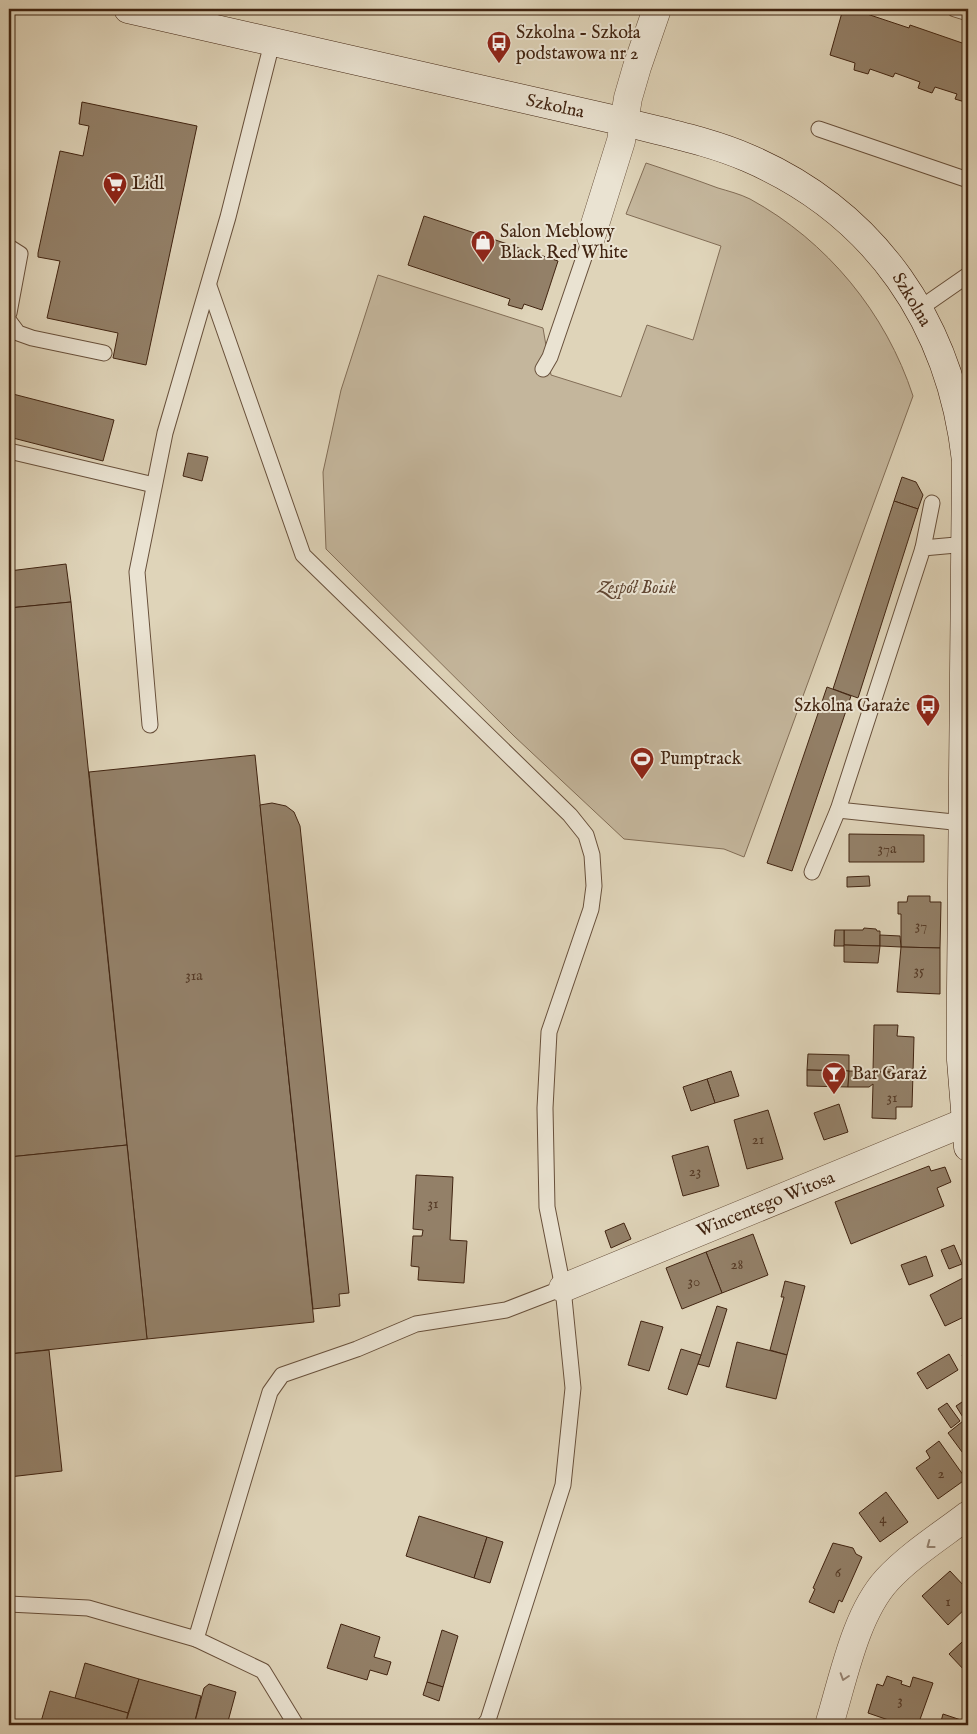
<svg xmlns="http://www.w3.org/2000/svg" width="977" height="1734" viewBox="0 0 977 1734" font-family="'IM FELL English',serif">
<rect width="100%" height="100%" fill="#dfd4b9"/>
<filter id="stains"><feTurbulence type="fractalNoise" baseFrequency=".004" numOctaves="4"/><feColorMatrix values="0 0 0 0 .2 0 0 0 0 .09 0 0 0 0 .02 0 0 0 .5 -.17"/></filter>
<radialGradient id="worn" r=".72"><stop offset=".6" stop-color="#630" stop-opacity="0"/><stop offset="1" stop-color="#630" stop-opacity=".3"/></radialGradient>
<path fill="#c4b69c" stroke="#826d56" d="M 646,163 C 670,171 694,179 718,188 C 728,191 740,194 750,199 C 827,241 886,313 913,396 L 744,857 L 724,849 L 624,839 L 514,736 L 326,549 L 323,472 L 341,390 L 378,275 L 543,328 L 551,375 L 621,397 L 647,325 L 693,340 L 721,246 L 626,214 Z"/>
<g fill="#938068" stroke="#412411">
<polygon points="843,9 852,9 909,28 910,25 968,45 968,103 955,99 957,94 935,87 932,93 918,88 920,82 895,73 893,77 870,69 868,74 854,70 855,63 830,55"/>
<polygon points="82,102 197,126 146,365 113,358 118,333 47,318 60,261 38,257 38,253 60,151 83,156 89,126 79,124"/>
<polygon points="424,216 558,261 542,310 524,304 522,309 508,305 510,299 408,265"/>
<polygon points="9,393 114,420 103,461 9,437"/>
<polygon points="188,453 208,457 202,481 183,476"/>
<polygon points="902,477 916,482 923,495 918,509 894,501"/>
<polygon points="894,501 918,509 858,698 833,689"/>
<polygon points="66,564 71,602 9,608 9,571"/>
<polygon points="71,602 127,1145 9,1157 9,608"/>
<polygon points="827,687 851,696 792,871 767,863"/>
<polygon points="255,755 314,1322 147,1339 89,772"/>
<polygon points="272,803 286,806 294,812 300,826 349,1293 339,1294 340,1306 313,1309 260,805"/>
<polygon points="849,834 924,835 924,862 849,862"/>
<polygon points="869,876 870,886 847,887 847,877"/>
<polygon points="908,896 930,896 930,902 941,902 940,948 901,947 901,914 898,914 898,902 907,902"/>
<polygon points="864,928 876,929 877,931 880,931 880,946 844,945 844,930 863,930"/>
<polygon points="835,930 844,930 844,946 834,946"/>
<polygon points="880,935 900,936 901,947 880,946"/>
<polygon points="844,945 880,946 878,963 844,962"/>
<polygon points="901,947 940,948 940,994 897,992"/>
<polygon points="874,1025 898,1025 897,1036 914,1037 913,1073 873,1071"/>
<polygon points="808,1054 849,1055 849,1071 807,1070"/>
<polygon points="807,1070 849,1071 848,1087 807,1086"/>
<polygon points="731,1071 739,1096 715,1103 707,1079"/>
<polygon points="849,1071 913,1073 912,1107 896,1107 896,1119 872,1118 873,1084 869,1087 848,1087"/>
<polygon points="707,1079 715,1103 691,1111 683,1087"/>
<polygon points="839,1104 848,1132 824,1140 814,1113"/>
<polygon points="768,1110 783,1159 747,1169 734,1120"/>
<polygon points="127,1145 147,1339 9,1354 9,1157"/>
<polygon points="708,1146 719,1186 683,1196 672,1156"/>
<polygon points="929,1166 931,1171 945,1167 951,1182 937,1188 944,1206 851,1244 835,1202"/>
<polygon points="416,1175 453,1177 450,1240 467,1241 464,1283 418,1280 419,1267 411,1266 413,1236 422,1236 423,1230 413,1229"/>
<polygon points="624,1223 631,1239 611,1248 605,1231"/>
<polygon points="753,1234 768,1275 722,1293 706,1252"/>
<polygon points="954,1245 962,1264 949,1269 941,1250"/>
<polygon points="706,1252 722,1293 682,1309 666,1268"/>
<polygon points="926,1256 933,1276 909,1285 901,1265"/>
<polygon points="963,1278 968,1290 968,1315 945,1326 930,1295"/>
<polygon points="785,1281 805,1286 787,1355 770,1350 784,1297 781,1297"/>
<polygon points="717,1306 727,1309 709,1367 698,1364"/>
<polygon points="641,1321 663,1327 649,1371 628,1365"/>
<polygon points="737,1342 787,1355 776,1399 726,1387"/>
<polygon points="681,1349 701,1355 687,1395 668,1389"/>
<polygon points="49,1350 62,1471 9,1477 9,1354"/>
<polygon points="968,1350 968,1365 962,1355"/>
<polygon points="949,1354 958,1370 927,1389 917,1373"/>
<polygon points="968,1398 968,1417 964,1419 956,1406"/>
<polygon points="947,1403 960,1421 951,1428 938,1409"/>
<polygon points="968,1417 968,1460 948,1433"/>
<polygon points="939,1441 966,1479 938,1499 916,1468 930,1458 926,1451"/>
<polygon points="886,1492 908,1522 880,1542 859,1513"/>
<polygon points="419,1516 487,1537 474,1578 406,1556"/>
<polygon points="487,1537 503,1542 490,1583 474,1578"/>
<polygon points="833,1543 853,1548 856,1554 862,1557 842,1602 839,1600 834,1613 809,1602 815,1589 813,1588"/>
<polygon points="950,1571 965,1587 968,1584 968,1606 948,1625 922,1596"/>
<polygon points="341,1624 380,1637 374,1657 391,1662 387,1675 370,1670 367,1680 327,1668"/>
<polygon points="442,1630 458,1636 443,1687 427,1682"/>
<polygon points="962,1642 968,1650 968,1670 966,1672 949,1654"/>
<polygon points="85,1663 139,1679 128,1713 75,1698"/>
<polygon points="887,1676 902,1681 901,1684 910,1687 913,1677 933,1683 918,1725 903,1725 868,1713 877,1684 883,1686"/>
<polygon points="139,1679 201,1696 194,1725 125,1725"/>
<polygon points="427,1682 443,1687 439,1701 423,1695"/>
<polygon points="209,1684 236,1692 227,1725 194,1725 204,1688"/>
<polygon points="50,1691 128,1713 125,1725 40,1725"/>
<polygon points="943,1714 967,1722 966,1725 940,1725"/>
</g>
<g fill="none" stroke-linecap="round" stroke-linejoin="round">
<defs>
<g id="lane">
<polyline points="955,9 968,13"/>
<polyline points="819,129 968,180"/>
<polyline points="9,247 20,254 9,313"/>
<polyline points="209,286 303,555 570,815 586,835 592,855 594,886 591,909 549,1032 545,1108 547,1207 563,1288 573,1388 563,1485 488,1720 484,1725"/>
<polyline points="919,309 968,275"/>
<polyline points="9,321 18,333 32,338 104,353"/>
<polyline points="543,369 550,357 591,237"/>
<polyline points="9,451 154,485"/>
<polyline points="923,548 932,503"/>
<polyline points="150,725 137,572 165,433 228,217 272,43"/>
<polyline points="963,823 838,810 923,548 967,544"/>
<polyline points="812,872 838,810"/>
<polyline points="9,1604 88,1608 196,1639"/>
<polyline points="296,1725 263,1671 196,1639 270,1392 282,1375 357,1349 416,1324 506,1310 563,1288"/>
</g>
<g id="street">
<polyline points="591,237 621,141 628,98 637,67 657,9"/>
<polyline points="563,1288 968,1121"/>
<path d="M 829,1725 C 843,1680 855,1615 887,1580 C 910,1555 942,1535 968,1515"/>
</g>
<path id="secondary" d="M 128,9 L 625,122 C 666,133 709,141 748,158 C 876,213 951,324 966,461 L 961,990 L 961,1060 L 968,1147"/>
</defs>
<use href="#lane" stroke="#68503b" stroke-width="17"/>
<use href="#street" stroke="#68503b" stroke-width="29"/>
<use href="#secondary" stroke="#412411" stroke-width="29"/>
<use href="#lane" stroke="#eae3d2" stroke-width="15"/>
<use href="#street" stroke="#eae3d2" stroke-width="28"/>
<use href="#secondary" stroke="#eae3d2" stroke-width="28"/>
</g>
<defs><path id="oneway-chevron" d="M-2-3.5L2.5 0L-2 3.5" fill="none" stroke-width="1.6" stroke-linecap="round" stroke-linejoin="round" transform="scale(1.25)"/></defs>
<g stroke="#968472">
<use href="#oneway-chevron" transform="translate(930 1545) rotate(143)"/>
<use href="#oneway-chevron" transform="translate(844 1677) rotate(108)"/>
</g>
<defs>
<symbol id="bus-pin" viewBox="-11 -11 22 30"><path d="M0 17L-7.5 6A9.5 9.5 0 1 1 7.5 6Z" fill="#8f2418" stroke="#eae3d2"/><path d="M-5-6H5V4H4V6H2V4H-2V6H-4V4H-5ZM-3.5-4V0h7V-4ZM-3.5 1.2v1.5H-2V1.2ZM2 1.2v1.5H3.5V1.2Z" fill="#fff"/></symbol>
<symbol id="supermarket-pin" viewBox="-11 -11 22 30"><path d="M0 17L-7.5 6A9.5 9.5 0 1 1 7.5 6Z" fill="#8f2418" stroke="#eae3d2"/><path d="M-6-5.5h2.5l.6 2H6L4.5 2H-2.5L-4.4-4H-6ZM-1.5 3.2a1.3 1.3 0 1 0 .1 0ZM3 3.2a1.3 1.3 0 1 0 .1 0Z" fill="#fff"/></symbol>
<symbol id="shop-pin" viewBox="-11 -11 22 30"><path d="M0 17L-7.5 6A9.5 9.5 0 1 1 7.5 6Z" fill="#8f2418" stroke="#eae3d2"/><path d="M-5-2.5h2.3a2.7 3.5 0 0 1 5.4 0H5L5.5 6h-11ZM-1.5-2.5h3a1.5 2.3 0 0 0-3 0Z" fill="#fff"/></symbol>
<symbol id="stadium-pin" viewBox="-11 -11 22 30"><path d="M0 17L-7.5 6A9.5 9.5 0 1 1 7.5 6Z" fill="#8f2418" stroke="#eae3d2"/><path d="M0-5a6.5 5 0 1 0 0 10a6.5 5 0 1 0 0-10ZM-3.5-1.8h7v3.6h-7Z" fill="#fff"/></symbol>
<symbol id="bar-pin" viewBox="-11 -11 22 30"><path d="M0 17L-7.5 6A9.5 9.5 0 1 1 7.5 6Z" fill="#8f2418" stroke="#eae3d2"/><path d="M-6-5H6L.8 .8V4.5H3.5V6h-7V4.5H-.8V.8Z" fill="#fff"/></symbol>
</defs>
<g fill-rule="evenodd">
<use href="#bus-pin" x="485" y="29" width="28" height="38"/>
<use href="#supermarket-pin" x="101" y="170" width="28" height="38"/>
<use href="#shop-pin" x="469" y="228" width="28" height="38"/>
<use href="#bus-pin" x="914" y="692" width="28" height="38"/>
<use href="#stadium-pin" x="628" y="745" width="28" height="38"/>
<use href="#bar-pin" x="820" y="1060" width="28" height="38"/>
</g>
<g text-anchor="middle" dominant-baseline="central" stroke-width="4" stroke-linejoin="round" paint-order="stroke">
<g font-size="15" fill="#563b27">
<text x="887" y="848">37a</text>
<text x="921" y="925">37</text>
<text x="919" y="970">35</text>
<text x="194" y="975">31a</text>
<text x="892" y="1097">31</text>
<text x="758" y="1139">21</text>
<text x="695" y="1171">23</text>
<text x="433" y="1203">31</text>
<text x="737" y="1264">28</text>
<text x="694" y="1281">30</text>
<text x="941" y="1473">2</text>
<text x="883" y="1518">4</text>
<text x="838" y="1572">6</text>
<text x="948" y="1601">1</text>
<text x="900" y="1700">3</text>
</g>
<g font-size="18" fill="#412411" stroke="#eae3d2" text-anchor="start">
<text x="516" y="33">Szkolna - Szkoła<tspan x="516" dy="21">podstawowa nr 2</tspan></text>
<text x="132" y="184">Lidl</text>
<text x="500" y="232">Salon Meblowy<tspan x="500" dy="21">Black Red White</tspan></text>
<text x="910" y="706" text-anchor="end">Szkolna Garaże</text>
<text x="660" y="759">Pumptrack</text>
<text x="852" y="1074">Bar Garaż</text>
</g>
<g font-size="18" fill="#412411" stroke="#eae3d2">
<text transform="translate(555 107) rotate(12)">Szkolna</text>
<text transform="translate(911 300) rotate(59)">Szkolna</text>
<text transform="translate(766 1205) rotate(-22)">Wincentego Witosa</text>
</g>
<g font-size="18" font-style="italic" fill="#624834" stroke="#eae3d2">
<text x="637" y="588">Zespół Boisk</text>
</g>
</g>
<rect width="977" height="1734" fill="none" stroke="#dfd4b9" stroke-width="30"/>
<rect x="10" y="10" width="957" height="1714" fill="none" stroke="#412411" stroke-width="2.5"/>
<rect x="15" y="15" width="947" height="1704" fill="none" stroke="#412411"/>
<rect width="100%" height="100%" filter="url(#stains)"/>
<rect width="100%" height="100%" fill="url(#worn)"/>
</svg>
